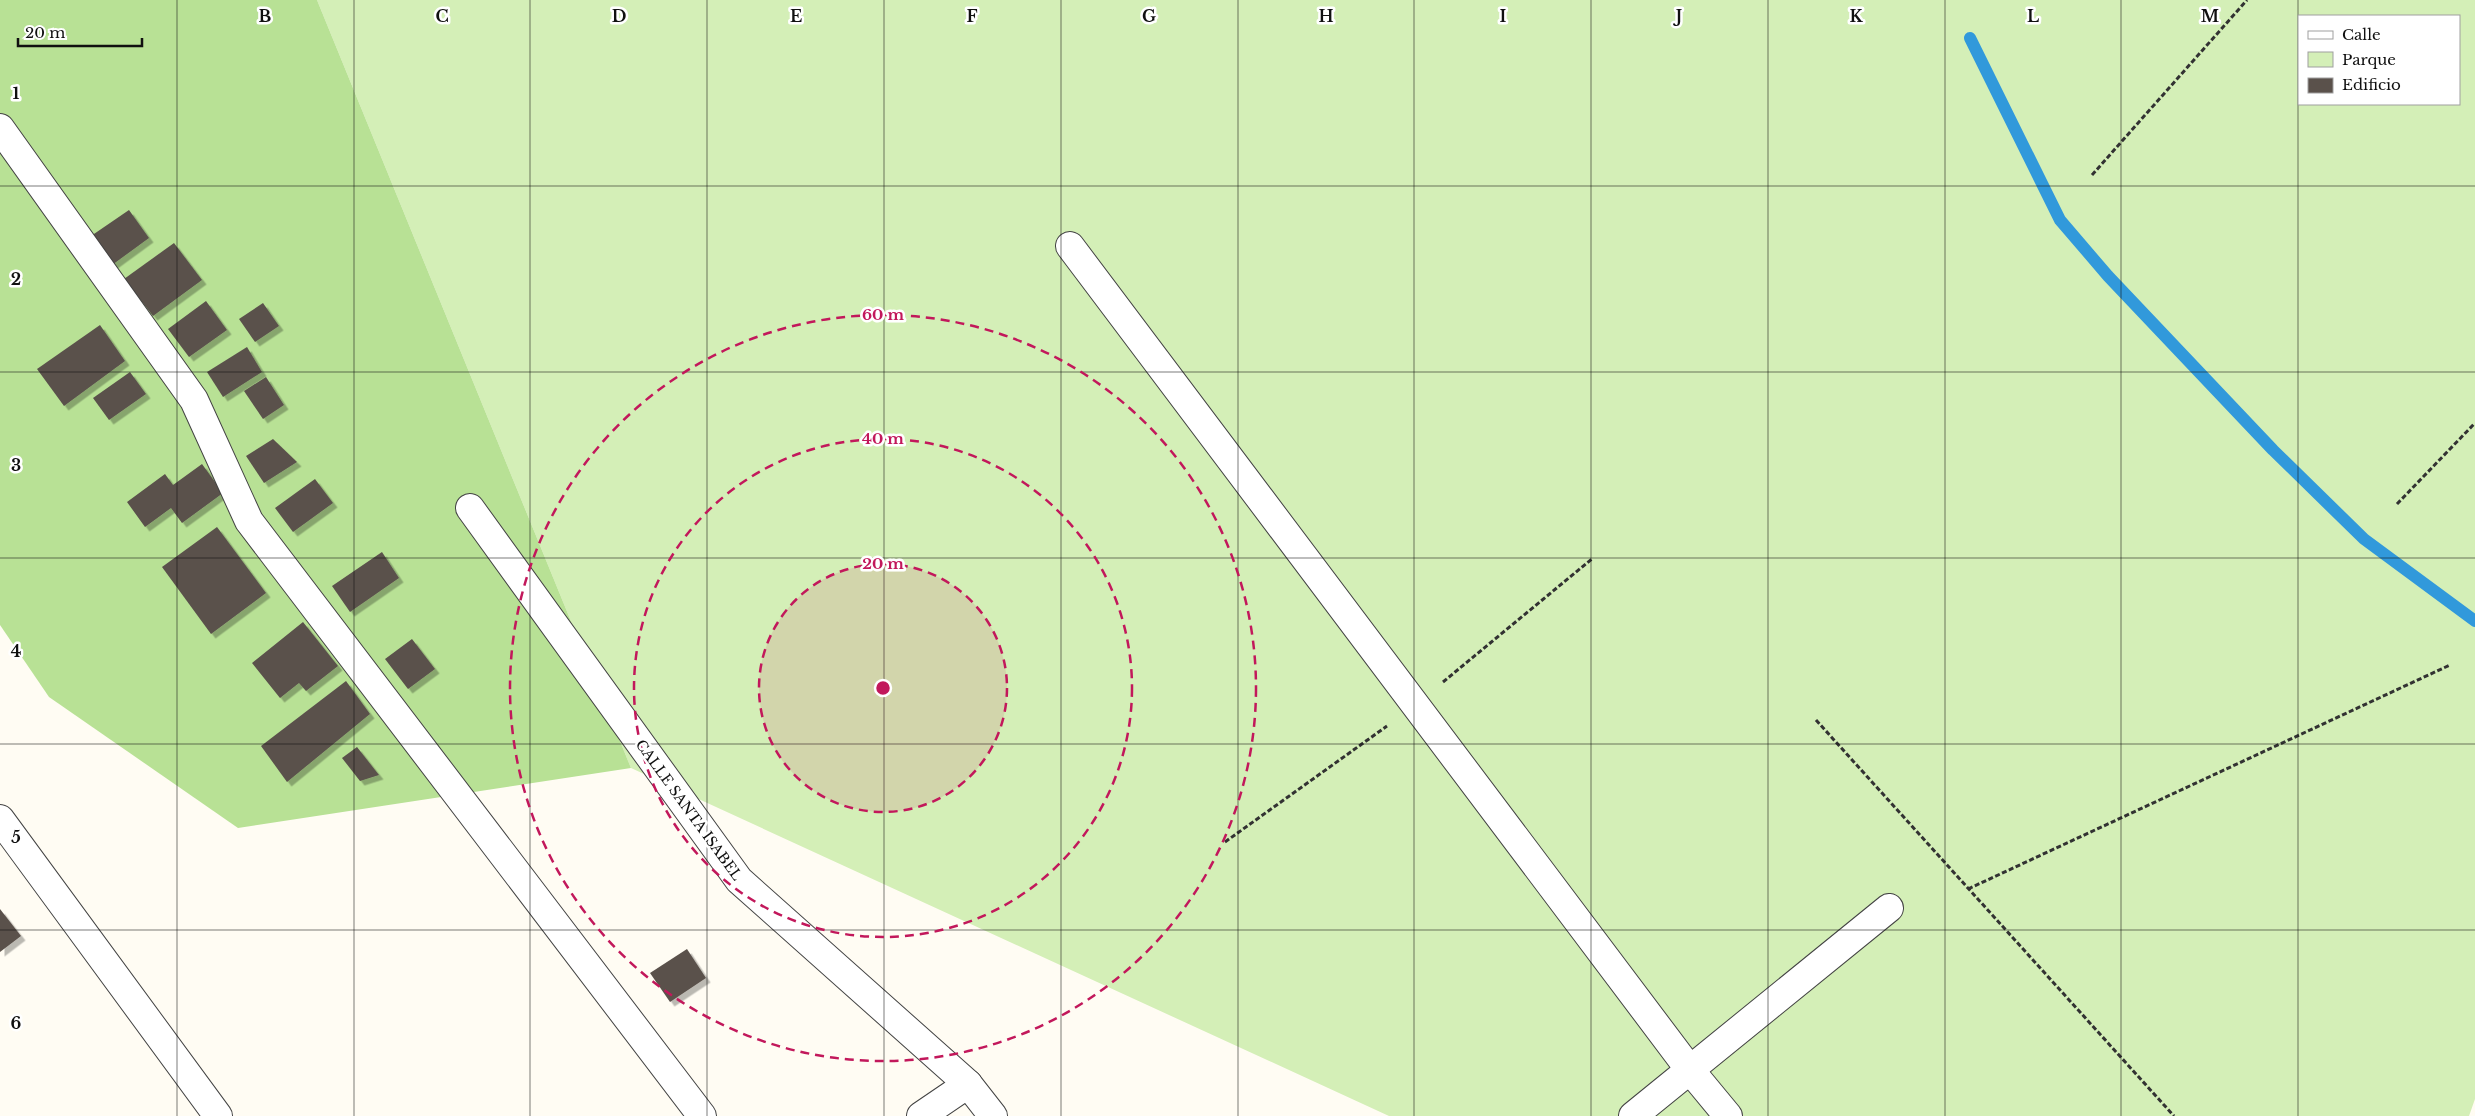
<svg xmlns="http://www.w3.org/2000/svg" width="2475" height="1116" viewBox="0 0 2475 1116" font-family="'Libre Baskerville',serif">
<defs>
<filter id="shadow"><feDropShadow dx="4.5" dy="4.5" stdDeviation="0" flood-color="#0004"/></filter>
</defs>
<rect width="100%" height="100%" fill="#fffcf3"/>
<path fill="#d4efb7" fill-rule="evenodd" d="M 317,0 L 2475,0 L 2475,1099 L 2469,1116 L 1389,1116 L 631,768 ZM 2299,16 L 2459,16 L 2459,104 L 2299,104 Z"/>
<polygon fill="#b8e195" points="0,0 317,0 631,768 238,828 49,697 0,625"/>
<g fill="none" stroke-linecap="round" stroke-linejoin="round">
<polyline stroke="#3199db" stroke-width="12" points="1970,38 2060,220 2108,276 2273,450 2364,539 2475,621"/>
</g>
<g fill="#5a514b" filter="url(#shadow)">
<polygon points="129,210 149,238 112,265 91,236"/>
<polygon points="174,243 202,280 153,316 124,279"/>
<polygon points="206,301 227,330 189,357 168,329"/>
<polygon points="263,303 279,326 255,342 239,319"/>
<polygon points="100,325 125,361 64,406 37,369"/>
<polygon points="247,347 262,372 223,397 207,372"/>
<polygon points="130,372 146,394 109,420 93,398"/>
<polygon points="266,377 284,405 263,419 244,391"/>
<polygon points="273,439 297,462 264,483 246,456"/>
<polygon points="202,464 223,493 182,523 171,508 145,527 127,502 165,474 173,485"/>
<polygon points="315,479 333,503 293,532 275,508"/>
<polygon points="217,527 266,593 211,634 162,567"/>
<polygon points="382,552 399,578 350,612 332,586"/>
<polygon points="303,622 338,666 306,691 299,683 280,698 252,663"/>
<polygon points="412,639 435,669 408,689 385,659"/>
<polygon points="346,681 370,714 287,782 261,746"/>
<polygon points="357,747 379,775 360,781 342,758"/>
<polygon points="0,909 21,936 0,952"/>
<polygon points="687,949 706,978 670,1002 650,973"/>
</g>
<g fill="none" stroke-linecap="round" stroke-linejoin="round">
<defs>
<g id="street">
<polyline points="0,128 194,400 249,521 702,1116"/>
<polyline points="1070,246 1690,1070 1728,1116"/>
<polyline points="470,508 739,880 968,1084 993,1116"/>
<polyline points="0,819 218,1116"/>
<polyline points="921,1116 968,1084"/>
<polyline points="1633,1116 1889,908"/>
</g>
</defs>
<use href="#street" stroke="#434343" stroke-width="30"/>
<g stroke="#323232" stroke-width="3" stroke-dasharray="5 2.5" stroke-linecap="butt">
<polyline points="2092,175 2247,0"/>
<polyline points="2397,504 2475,423"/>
<polyline points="1443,682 1593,558"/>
<polyline points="1816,720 2174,1116"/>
<polyline points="1225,842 1387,726"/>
<polyline points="1968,889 2450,665"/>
</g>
<use href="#street" stroke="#fff" stroke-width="28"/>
</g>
<path fill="none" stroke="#101010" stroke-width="1" stroke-opacity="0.55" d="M 177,0 L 177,1116M 354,0 L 354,1116M 530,0 L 530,1116M 707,0 L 707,1116M 884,0 L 884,1116M 1061,0 L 1061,1116M 1238,0 L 1238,1116M 1414,0 L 1414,1116M 1591,0 L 1591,1116M 1768,0 L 1768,1116M 1945,0 L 1945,1116M 2121,0 L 2121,1116M 2298,0 L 2298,1116M 0,186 L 2475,186M 0,372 L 2475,372M 0,558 L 2475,558M 0,744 L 2475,744M 0,930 L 2475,930"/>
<circle cx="883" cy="688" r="124" fill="#c2185b" fill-opacity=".12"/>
<g fill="none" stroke="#c2185b" stroke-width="2.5" stroke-dasharray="9 6">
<circle cx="883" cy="688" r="124"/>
<circle cx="883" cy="688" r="249"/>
<circle cx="883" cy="688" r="373"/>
</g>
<g text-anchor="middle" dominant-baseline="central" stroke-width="5" stroke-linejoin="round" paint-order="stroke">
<g font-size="14" fill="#101010" stroke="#fff">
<text transform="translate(689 810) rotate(54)">CALLE SANTA ISABEL</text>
</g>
</g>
<g font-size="16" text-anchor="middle" font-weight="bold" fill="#101010" stroke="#fff" stroke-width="5" stroke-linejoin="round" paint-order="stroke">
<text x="265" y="22">B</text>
<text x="442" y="22">C</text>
<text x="619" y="22">D</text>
<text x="796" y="22">E</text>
<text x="972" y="22">F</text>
<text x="1149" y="22">G</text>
<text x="1326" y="22">H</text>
<text x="1503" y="22">I</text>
<text x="1679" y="22">J</text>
<text x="1856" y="22">K</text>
<text x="2033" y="22">L</text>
<text x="2210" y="22">M</text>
<text x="16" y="99">1</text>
<text x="16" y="285">2</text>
<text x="16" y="471">3</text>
<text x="16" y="657">4</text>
<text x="16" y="843">5</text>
<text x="16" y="1029">6</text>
</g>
<circle cx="883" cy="688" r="8" fill="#c2185b" stroke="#fff" stroke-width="2.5"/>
<g font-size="15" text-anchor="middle" font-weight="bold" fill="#c2185b" stroke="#fff" stroke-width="5" stroke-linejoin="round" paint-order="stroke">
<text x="883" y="320">60 m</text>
<text x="883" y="444">40 m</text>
<text x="883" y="569">20 m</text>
</g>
<rect x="2298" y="15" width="162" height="90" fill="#ffffff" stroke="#9f9f9f"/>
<rect x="2308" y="31" width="25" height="8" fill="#ffffff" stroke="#9f9f9f"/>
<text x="2342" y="40" font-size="15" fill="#101010">Calle</text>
<rect x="2308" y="52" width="25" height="15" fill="#d4efb7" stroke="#9f9f9f"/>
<text x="2342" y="65" font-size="15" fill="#101010">Parque</text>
<rect x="2308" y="78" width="25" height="15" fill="#5a514b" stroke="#9f9f9f"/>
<text x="2342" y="90" font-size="15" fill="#101010">Edificio</text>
<path d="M18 38v8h124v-8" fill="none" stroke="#101010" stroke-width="2.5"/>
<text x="25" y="38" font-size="15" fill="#101010" stroke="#ffffff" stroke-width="4" paint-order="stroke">20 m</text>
</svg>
